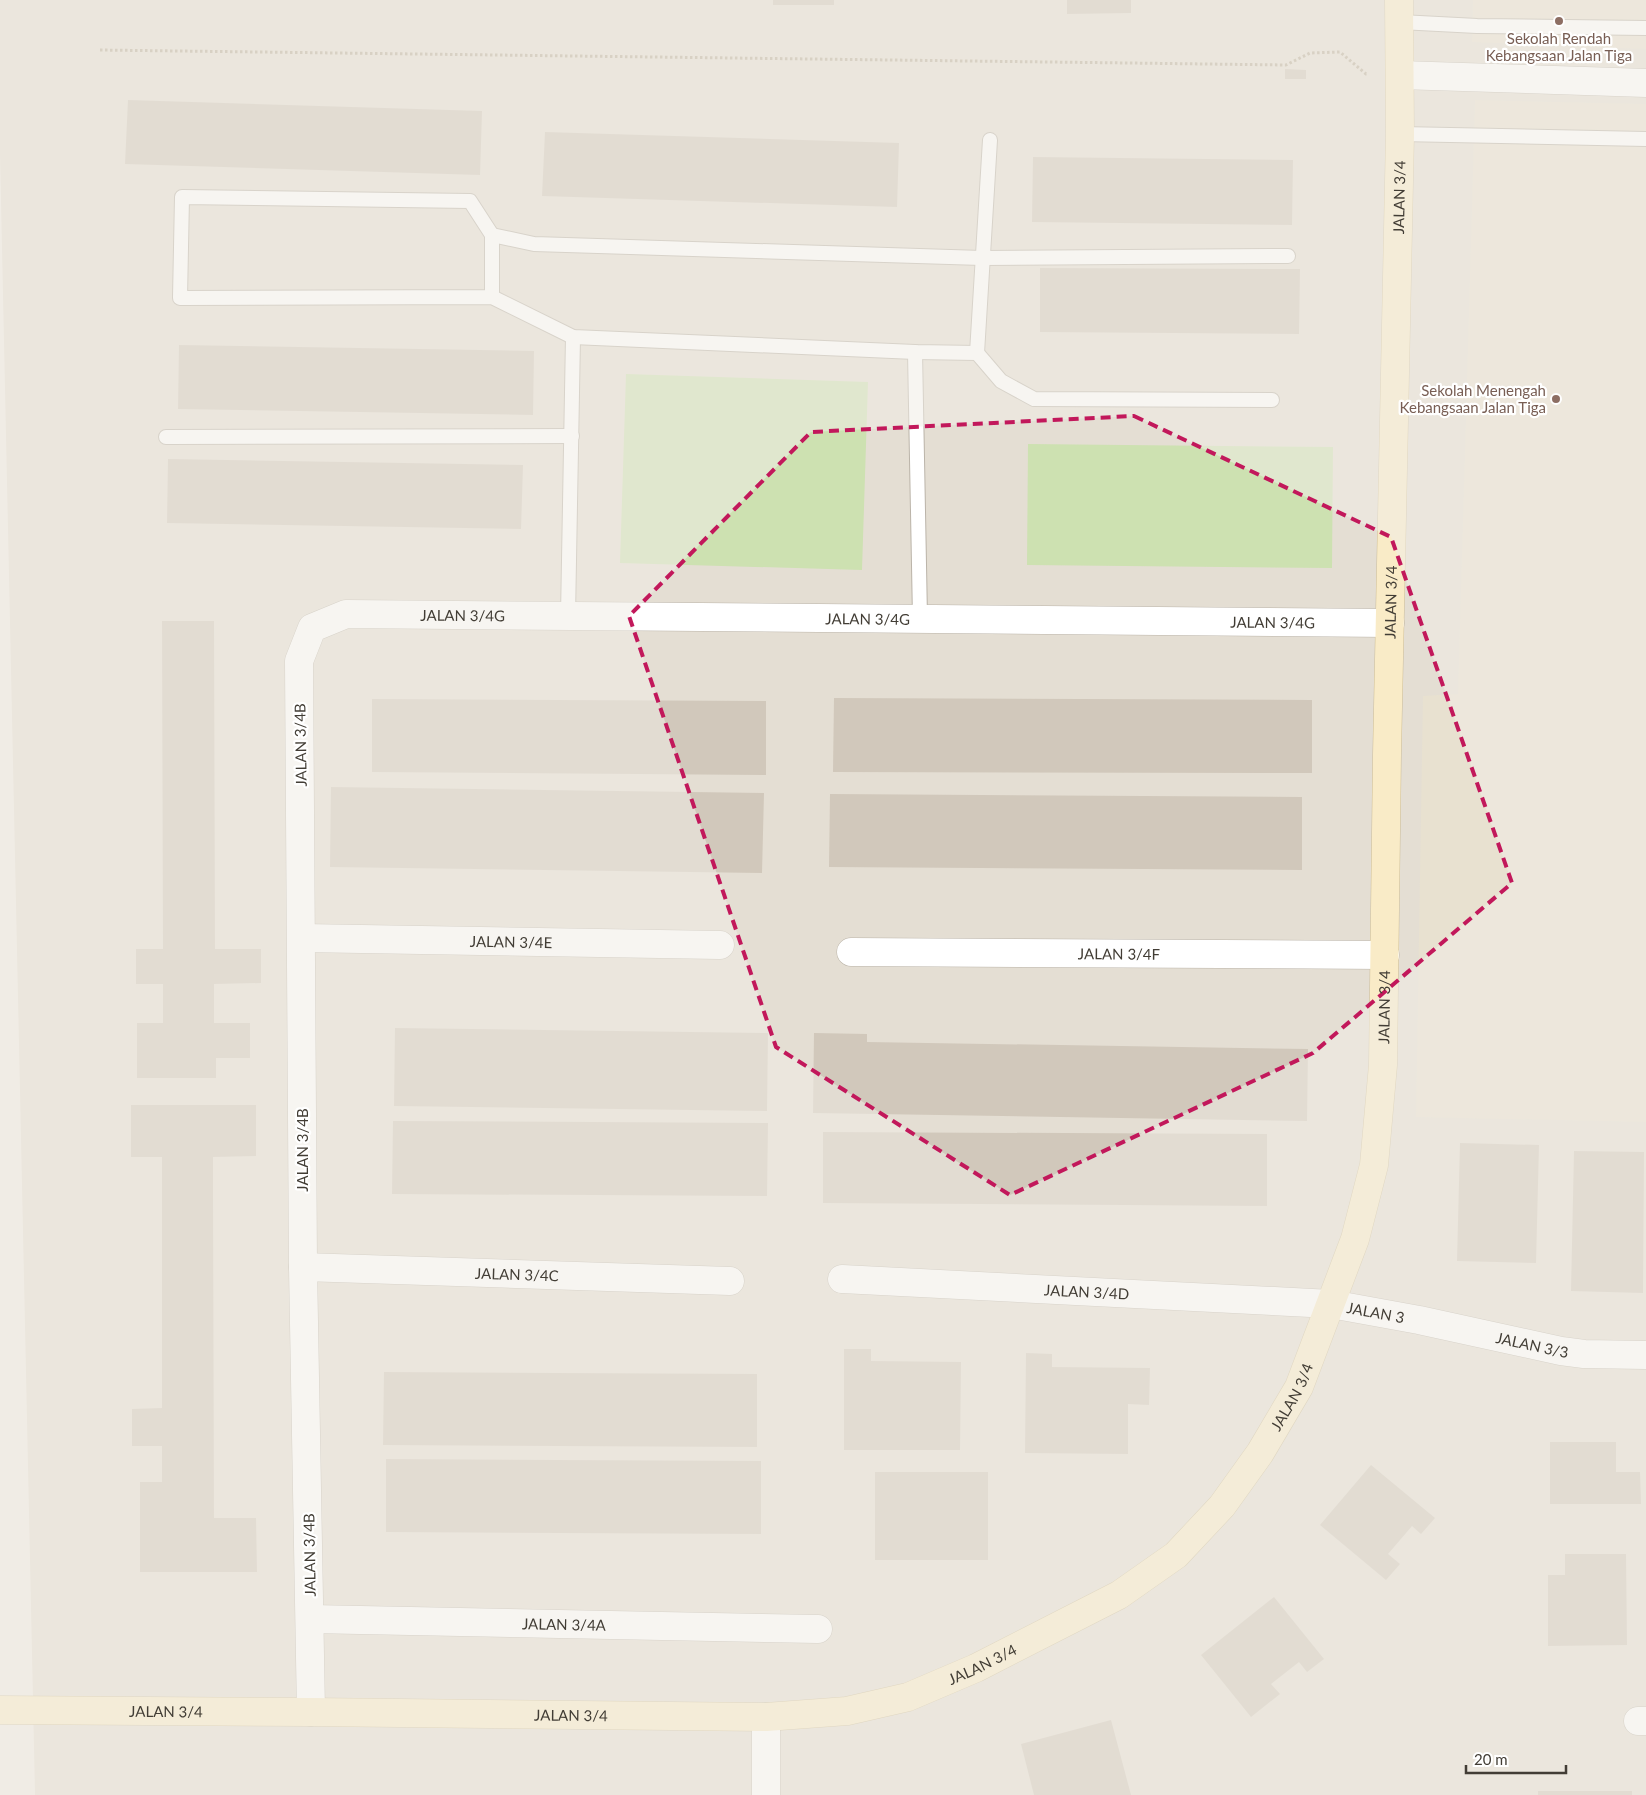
<svg xmlns="http://www.w3.org/2000/svg" width="1646" height="1795" viewBox="0 0 1646 1795" font-family="Lato,sans-serif">
<style>
.residential{fill:#e4ded3}
.education{fill:#e8e1d0}
.green{fill:#cde1b1}
.building{fill:#d1c8bb}
.lines{fill:none;stroke-linecap:round;stroke-linejoin:round}
.lane-casing{stroke:#bbb4a9;stroke-width:16}
.street-casing{stroke:#bbb4a9;stroke-width:29}
.secondary-casing{stroke:#ccbd98;stroke-width:29}
.path{stroke:#bbaf9b;stroke-width:3;stroke-dasharray:2.5 2.5;stroke-linecap:butt}
.lane{stroke:#fff;stroke-width:14}
.street{stroke:#fff;stroke-width:28}
.secondary{stroke:#f9ebc7;stroke-width:28}
.marked{fill:none;stroke:#c2185b;stroke-width:4;stroke-dasharray:10 6;stroke-linejoin:round}
.education-dot{fill:#8d6e63;stroke:#fff;stroke-width:2}
.labels{text-anchor:middle;dominant-baseline:central;stroke-width:4.5;stroke-linejoin:round;paint-order:stroke}
.education-label{font-size:15px;fill:#785e54;stroke:#fff}
.street-label{font-size:15px;fill:#423d35;stroke:#fff}
</style>
<rect width="100%" height="100%" fill="#f0ece5"/>
<polygon class="residential" points="0,0 1646,0 1646,1795 35,1795 0,155"/>
<g class="education">
<polygon points="1473,0 1646,0 1646,49 1472,42"/>
<polygon points="1475,100 1646,104 1646,1122 1416,1117 1423,696 1458,694"/>
</g>
<g class="green">
<polygon points="626,374 868,382 862,570 620,563"/>
<polygon points="1028,444 1333,447 1332,568 1027,565"/>
</g>
<g class="building">
<rect x="773" y="0" width="61" height="5"/>
<polygon points="1067,0 1131,0 1131,13 1067,14"/>
<polygon points="1285,69 1306,70 1306,79 1285,79"/>
<polygon points="128,100 482,111 480,175 125,164"/>
<polygon points="545,132 899,143 897,207 542,196"/>
<polygon points="1033,157 1293,160 1292,225 1032,222"/>
<polygon points="1040,268 1300,269 1299,334 1040,332"/>
<polygon points="179,345 534,351 533,415 178,409"/>
<polygon points="168,459 523,465 521,529 167,523"/>
<polygon points="162,621 214,621 215,949 261,949 261,983 214,984 214,1023 250,1023 250,1058 216,1058 216,1078 137,1078 137,1023 163,1023 163,984 136,984 136,949 163,949"/>
<polygon points="834,698 1312,700 1312,773 833,772"/>
<polygon points="372,699 766,701 766,775 372,772"/>
<polygon points="331,787 764,793 762,873 330,867"/>
<polygon points="830,794 1302,797 1302,870 829,867"/>
<polygon points="395,1028 768,1033 767,1111 394,1106"/>
<polygon points="814,1033 867,1034 867,1042 1308,1049 1307,1121 813,1113"/>
<polygon points="131,1105 256,1105 256,1156 213,1157 213,1192 214,1518 256,1518 257,1572 140,1572 140,1482 162,1482 162,1446 132,1446 132,1409 162,1408 162,1157 131,1157"/>
<polygon points="393,1121 768,1123 767,1196 392,1194"/>
<polygon points="823,1132 1267,1134 1267,1206 823,1203"/>
<polygon points="1460,1143 1539,1145 1536,1263 1457,1261"/>
<polygon points="1574,1151 1644,1152 1643,1293 1571,1291"/>
<polygon points="844,1349 871,1349 871,1361 961,1362 960,1450 844,1450"/>
<polygon points="1026,1353 1052,1354 1052,1367 1150,1368 1149,1405 1128,1404 1128,1454 1025,1453"/>
<polygon points="384,1372 757,1374 757,1447 383,1445"/>
<polygon points="1550,1442 1616,1442 1616,1472 1640,1472 1641,1504 1550,1504"/>
<polygon points="386,1459 761,1461 761,1534 386,1532"/>
<polygon points="1371,1465 1435,1518 1421,1534 1412,1526 1388,1554 1400,1564 1386,1580 1320,1525"/>
<rect x="875" y="1472" width="113" height="88"/>
<polygon points="1565,1554 1626,1554 1627,1645 1548,1646 1548,1575 1565,1575"/>
<polygon points="1274,1597 1324,1659 1307,1672 1299,1662 1271,1684 1280,1694 1251,1717 1201,1655"/>
<polygon points="1111,1720 1131,1795 1034,1795 1021,1744"/>
<rect x="1538" y="1791" width="94" height="4"/>
</g>
<g class="lines">
<defs>
<g id="lane">
<polyline points="1400,22 1477,26 1646,28"/>
<polyline points="1400,134 1646,139"/>
<polyline points="492,235 534,244 982,258 1288,256"/>
<polyline points="492,297 492,235 470,201 182,197 180,298 492,297 573,337 915,352 977,353 1001,381 1034,399 1272,400"/>
<polyline points="915,352 920,618"/>
<polyline points="977,353 990,140"/>
<polyline points="166,437 572,436"/>
<polyline points="568,616 573,337"/>
</g>
<g id="street">
<polyline points="1400,75 1646,83"/>
<path id="s1" d="M302,938L720,945"/>
<path id="s2" d="M851,952L1385,955"/>
<path id="s3" d="M303,1267L730,1281"/>
<path id="s4" d="M842,1279L1331,1304L1419,1320L1561,1351L1584,1354L1646,1355"/>
<path id="s5" d="M310,1619L818,1629"/>
<path id="s6" d="M311,1712L303,1267L299,661L312,628L346,614L1390,623"/>
<polyline points="766,1717 766,1795"/>
<polyline points="1638,1721 1646,1721"/>
</g>
<g id="secondary">
<path id="s7" d="M0,1710L311,1712L766,1717L847,1711L908,1697L976,1668L1119,1595L1176,1555L1222,1506L1260,1453L1299,1387L1355,1239L1374,1165L1383,1065L1387,755L1400,134L1399,0"/>
</g>
</defs>
<use href="#lane" class="lane-casing"/>
<use href="#street" class="street-casing"/>
<use href="#secondary" class="secondary-casing"/>
<polyline class="path" points="100,50 1286,65 1310,53 1340,52 1366,74 1368,74"/>
<use href="#lane" class="lane"/>
<use href="#street" class="street"/>
<use href="#secondary" class="secondary"/>
</g>
<path d="M0 0H1646V1795H0ZM1134,416L1391,537L1512,883L1313,1053L1010,1195L776,1047L629,616L811,432Z" fill="#f0ece5" fill-opacity=".55" fill-rule="evenodd"/>
<path class="marked" d="M1134,416L1391,537L1512,883L1313,1053L1010,1195L776,1047L629,616L811,432Z"/>
<g class="education-dot">
<circle cx="1559" cy="21" r="5"/>
<circle cx="1556" cy="399" r="5"/>
</g>
<g class="labels">
<g class="education-label">
<text x="1559" y="38">Sekolah Rendah<tspan x="1559" dy="17">Kebangsaan Jalan Tiga</tspan></text>
<text x="1546" y="390" text-anchor="end">Sekolah Menengah<tspan x="1546" dy="17">Kebangsaan Jalan Tiga</tspan></text>
</g>
<g class="street-label">
<text stroke="none"><textPath href="#s7" startOffset="2626">JALAN 3/4</textPath></text>
<text stroke="none"><textPath href="#s7" startOffset="2221">JALAN 3/4</textPath></text>
<text stroke="none"><textPath href="#s6" startOffset="1240">JALAN 3/4G</textPath></text>
<text stroke="none"><textPath href="#s6" startOffset="1645">JALAN 3/4G</textPath></text>
<text stroke="none"><textPath href="#s6" startOffset="2050">JALAN 3/4G</textPath></text>
<text transform="translate(300 745) rotate(-91)">JALAN 3/4B</text>
<text stroke="none"><textPath href="#s1" startOffset="209">JALAN 3/4E</textPath></text>
<text stroke="none"><textPath href="#s2" startOffset="268">JALAN 3/4F</textPath></text>
<text stroke="none"><textPath href="#s7" startOffset="1816">JALAN 3/4</textPath></text>
<text transform="translate(302 1150) rotate(-90)">JALAN 3/4B</text>
<text stroke="none"><textPath href="#s3" startOffset="214">JALAN 3/4C</textPath></text>
<text stroke="none"><textPath href="#s4" startOffset="245">JALAN 3/4D</textPath></text>
<text stroke="none"><textPath href="#s4" startOffset="535">JALAN 3</textPath></text>
<text stroke="none"><textPath href="#s4" startOffset="695">JALAN 3/3</textPath></text>
<text stroke="none"><textPath href="#s7" startOffset="1411">JALAN 3/4</textPath></text>
<text transform="translate(309 1555) rotate(-91)">JALAN 3/4B</text>
<text stroke="none"><textPath href="#s5" startOffset="254">JALAN 3/4A</textPath></text>
<text stroke="none"><textPath href="#s7" startOffset="991">JALAN 3/4</textPath></text>
<text stroke="none"><textPath href="#s7" startOffset="166">JALAN 3/4</textPath></text>
<text stroke="none"><textPath href="#s7" startOffset="571">JALAN 3/4</textPath></text>
</g>
</g>
<path d="M1466 1765v8h100v-8" fill="none" stroke="#423d35" stroke-width="2.5"/>
<text x="1474" y="1765" font-size="15" fill="#423d35" stroke="#ffffff" stroke-width="4" paint-order="stroke">20 m</text>
</svg>
